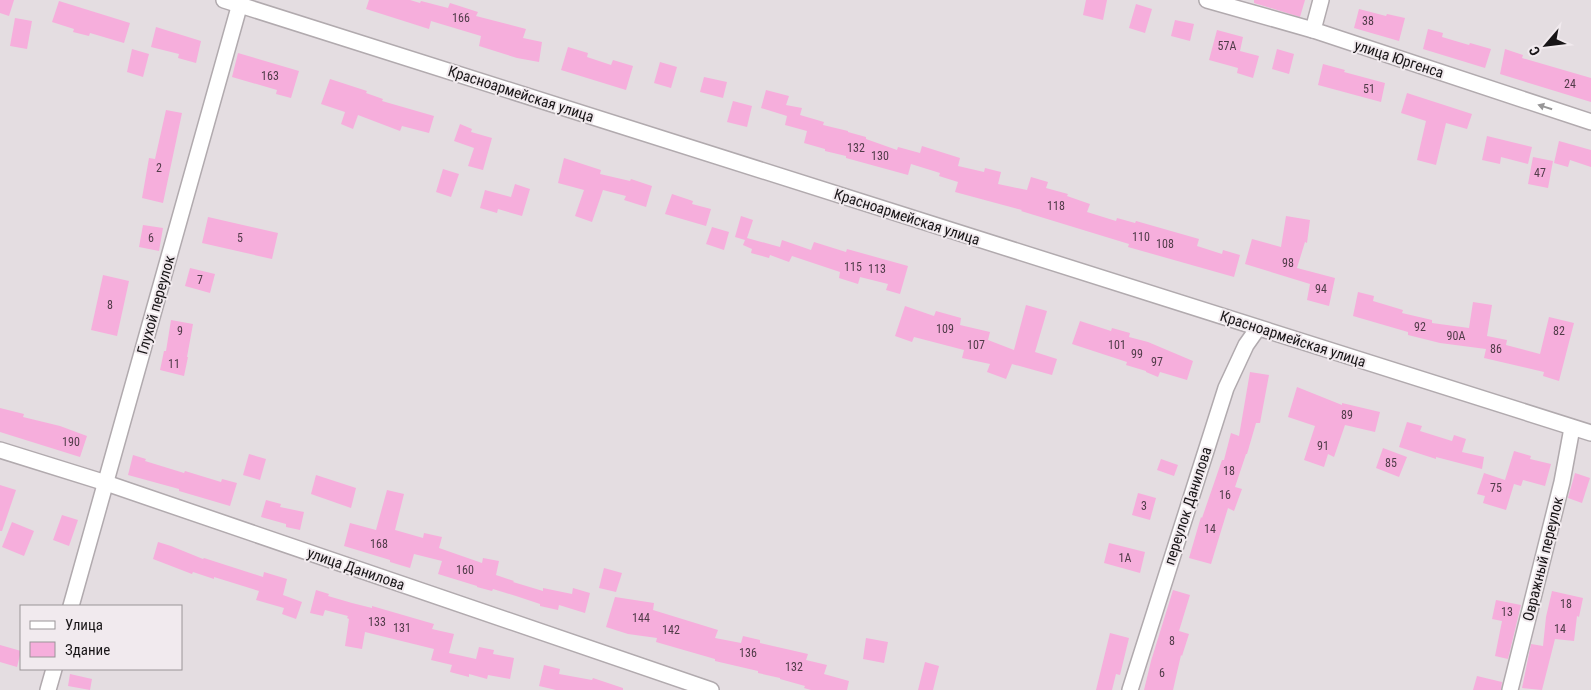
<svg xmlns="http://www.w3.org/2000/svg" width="1591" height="690" viewBox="0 0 1591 690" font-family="'Roboto Condensed',sans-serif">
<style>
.building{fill:#f6aedc}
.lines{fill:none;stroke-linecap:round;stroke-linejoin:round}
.street-casing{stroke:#b1aaae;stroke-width:18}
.street{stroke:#fff;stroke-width:15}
.oneway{fill:#979697}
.labels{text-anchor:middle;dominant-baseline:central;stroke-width:4;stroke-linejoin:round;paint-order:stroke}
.number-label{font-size:12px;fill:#503b48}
.street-label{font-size:15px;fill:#181517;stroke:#f1eaee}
</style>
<rect width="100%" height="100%" fill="#e4dde1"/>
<g class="building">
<polygon points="0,0 14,0 9,16 0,13"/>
<polygon points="369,0 410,0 420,3 421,1 448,8 450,3 478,12 476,16 526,29 523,38 542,42 539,62 517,58 479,46 481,36 431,21 429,29 366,9"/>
<polygon points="1086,0 1107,0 1103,20 1083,15"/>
<polygon points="1254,0 1305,0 1300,17 1254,3"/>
<polygon points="59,1 130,23 124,43 90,33 89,36 73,32 74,29 52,22"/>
<polygon points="1136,4 1152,9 1145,33 1129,28"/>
<polygon points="1359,9 1386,16 1387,14 1405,18 1399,41 1354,28"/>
<polygon points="15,18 32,21 27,49 10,46"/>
<polygon points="1175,20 1194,24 1190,41 1171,36"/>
<polygon points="156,27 201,41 196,63 178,58 179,54 151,47"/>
<polygon points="1428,29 1443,33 1442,37 1469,45 1470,43 1491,49 1485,68 1423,49"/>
<polygon points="1217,30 1243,37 1240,51 1259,56 1253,78 1237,73 1238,68 1209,60"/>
<polygon points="568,47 588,53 587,57 611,65 613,60 633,66 626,90 561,70"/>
<polygon points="132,49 149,54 143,77 127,72"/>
<polygon points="1277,49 1294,54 1289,74 1272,69"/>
<polygon points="1505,49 1523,55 1522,58 1591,78 1591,102 1500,74"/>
<polygon points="238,53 299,71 291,98 276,94 277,90 232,77"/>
<polygon points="660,62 677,67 671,88 654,83"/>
<polygon points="1323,64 1345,70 1344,72 1385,83 1381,102 1318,85"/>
<polygon points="704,77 727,82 723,98 700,92"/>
<polygon points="330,79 367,91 366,93 383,99 382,101 434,116 429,133 402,126 400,131 358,115 353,129 341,124 345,112 321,104"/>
<polygon points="766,90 789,96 786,105 802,108 800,115 824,122 823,125 848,131 848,132 866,137 866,139 897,150 898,147 920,153 922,146 960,158 958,166 984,172 985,168 1001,172 998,184 1027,190 1031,177 1048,182 1046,188 1068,194 1067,196 1090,204 1087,212 1116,221 1117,218 1135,223 1136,221 1199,239 1197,246 1222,254 1223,250 1240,255 1234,277 1128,247 1129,244 1021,211 1022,210 955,192 958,182 939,176 940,173 911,164 908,175 846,158 846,156 825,151 825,149 804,143 807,131 785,125 787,116 761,108"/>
<polygon points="1407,93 1472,114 1467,129 1446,123 1436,165 1417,160 1426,121 1401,113"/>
<polygon points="733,101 752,106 747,127 727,122"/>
<polygon points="166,110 182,113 163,203 142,198 149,158 155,159"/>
<polygon points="460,124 472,129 471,132 492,138 483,170 468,166 474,148 454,141"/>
<polygon points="1487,136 1532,147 1528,164 1501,157 1500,164 1482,160"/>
<polygon points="1559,141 1591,150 1591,167 1570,160 1568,167 1554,163"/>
<polygon points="1533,157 1553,161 1548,188 1528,184"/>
<polygon points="564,158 601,170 600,174 630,181 631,179 652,186 646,207 624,200 626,196 603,190 592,222 575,216 584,190 558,183"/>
<polygon points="443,169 459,174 451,197 436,192"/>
<polygon points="515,184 530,189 522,216 498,209 497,213 480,208 485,190 511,197"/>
<polygon points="672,194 693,201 692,204 711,209 706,226 665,214"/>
<polygon points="741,216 753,220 747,238 780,247 782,240 811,250 814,242 846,252 847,249 908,266 900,294 886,290 888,284 860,277 858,284 839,278 840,272 792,256 789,262 770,255 769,258 751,253 752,249 743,245 745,240 735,237"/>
<polygon points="1286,216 1310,220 1307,243 1305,242 1297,268 1335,278 1329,306 1307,300 1310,284 1245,264 1252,239 1281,247"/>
<polygon points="208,217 278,233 272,259 202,243"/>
<polygon points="143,225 163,228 159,251 139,247"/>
<polygon points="712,227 729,232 724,250 706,244"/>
<polygon points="190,268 215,274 210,293 185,286"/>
<polygon points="103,275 129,281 117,336 91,330"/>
<polygon points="1358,292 1374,296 1373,301 1403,310 1402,313 1432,320 1432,323 1469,328 1473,302 1492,305 1487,336 1507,340 1506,345 1540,354 1549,317 1574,323 1559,381 1543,376 1544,372 1484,358 1486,349 1440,343 1408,335 1408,332 1353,316"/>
<polygon points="1026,305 1047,311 1035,352 1057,359 1052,375 1012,364 1006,379 987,372 990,364 962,358 964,350 914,337 912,342 895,336 905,306 934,316 936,311 961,318 960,325 990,332 988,340 1014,350"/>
<polygon points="171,320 193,324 187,357 188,357 184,376 160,370 164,351 166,351"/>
<polygon points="1080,321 1111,331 1112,328 1130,333 1129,337 1148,342 1193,361 1187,380 1160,372 1158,377 1146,372 1146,371 1126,365 1127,362 1072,344"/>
<polygon points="1250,372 1269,375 1260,423 1256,423 1247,454 1246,454 1235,487 1242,489 1234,511 1228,508 1211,564 1189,558 1201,517 1202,518 1222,460 1224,460 1231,433 1239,436"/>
<polygon points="1297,387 1342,405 1342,403 1380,412 1375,432 1345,425 1334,457 1328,454 1324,467 1304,460 1315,426 1288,417"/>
<polygon points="0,408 24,414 23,417 60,426 87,436 80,457 0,432"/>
<polygon points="1407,422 1422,426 1420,431 1452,441 1454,435 1466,439 1462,452 1484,457 1482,469 1436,457 1436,459 1399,447"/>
<polygon points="1383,448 1407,457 1399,477 1376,468"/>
<polygon points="1514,451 1531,456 1530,459 1551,464 1545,486 1523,480 1521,486 1514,484 1506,510 1483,503 1485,496 1477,494 1484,473 1505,480"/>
<polygon points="249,454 266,459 260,480 243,475"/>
<polygon points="133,455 146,459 145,461 184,473 185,471 221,482 222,479 237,483 230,506 179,491 179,489 128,475"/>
<polygon points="1161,459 1178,465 1174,476 1157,470"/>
<polygon points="1575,473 1590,478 1582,503 1568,498"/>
<polygon points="316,475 356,488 351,508 311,494"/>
<polygon points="0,485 16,490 2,531 0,531"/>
<polygon points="387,490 404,494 395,530 423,538 424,533 442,537 439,548 482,563 483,558 499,561 496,575 514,581 513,582 543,591 543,588 572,594 573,588 590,593 585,613 559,605 558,610 540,606 540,604 516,596 493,589 492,591 477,587 477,586 438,574 442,561 414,554 410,568 390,562 390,560 344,546 350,523 376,530"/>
<polygon points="1138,493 1156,498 1150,520 1132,515"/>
<polygon points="266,500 281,504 280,507 304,512 300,530 286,527 286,524 261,517"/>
<polygon points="62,515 78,520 69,546 53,540"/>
<polygon points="12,522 34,531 24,556 2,547"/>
<polygon points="158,542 171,546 203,559 204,558 263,577 264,572 287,579 283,595 302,602 296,619 282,614 284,608 256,600 259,591 214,577 214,579 193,572 192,574 153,559"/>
<polygon points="1109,543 1145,552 1140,573 1104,563"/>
<polygon points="604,568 622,573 616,592 599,588"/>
<polygon points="316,590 329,594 328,596 352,603 372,608 372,606 434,624 432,629 454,634 449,653 476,659 479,647 494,650 493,654 514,658 510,679 488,675 487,679 469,674 469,677 450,672 452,665 431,660 434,649 365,632 362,649 345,646 349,619 347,618 348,616 325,610 323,616 310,613"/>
<polygon points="1173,590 1190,595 1179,631 1189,634 1182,656 1181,655 1173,690 1144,690 1151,661"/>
<polygon points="1552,591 1583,598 1579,617 1577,616 1574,641 1555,639 1542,690 1522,688 1531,644 1543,646 1546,617"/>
<polygon points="615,597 654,603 653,610 718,630 715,638 741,643 743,636 760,640 760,643 808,654 806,660 827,665 824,674 849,681 847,690 811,690 804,688 805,686 780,679 780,678 758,673 758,671 715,661 715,659 656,642 657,638 628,634 606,627"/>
<polygon points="1496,600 1521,605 1508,659 1495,656 1502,621 1492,619"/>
<polygon points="1110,633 1129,638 1120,675 1116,674 1112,690 1096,690"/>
<polygon points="866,638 888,642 884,663 863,659"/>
<polygon points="0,645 21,651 17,667 0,662"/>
<polygon points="925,662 939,666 933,690 918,690"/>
<polygon points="544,665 560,669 559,674 592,680 593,678 623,688 623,690 556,690 539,686"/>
<polygon points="70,674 92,679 90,690 68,686"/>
<polygon points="1477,676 1502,682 1501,690 1473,690"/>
</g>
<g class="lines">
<defs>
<g id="street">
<polyline points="224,0 1591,433"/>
<polyline points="1207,0 1313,30 1591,122"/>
<polyline points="1313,30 1321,0"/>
<polyline points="0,450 106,483 711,690"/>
<polyline points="71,606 241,0"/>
<polyline points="48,690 54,669"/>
<polyline points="1130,690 1226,388 1246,345 1258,328"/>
<polyline points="1510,690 1562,482 1572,428"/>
</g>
</defs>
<use href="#street" class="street-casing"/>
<use href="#street" class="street"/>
</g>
<defs><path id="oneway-solid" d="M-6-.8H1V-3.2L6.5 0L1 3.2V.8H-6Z" transform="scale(1.25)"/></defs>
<use class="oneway" href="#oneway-solid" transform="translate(1545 107) rotate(-162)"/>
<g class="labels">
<g class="number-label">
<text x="461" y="18">166</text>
<text x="1368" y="21">38</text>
<text x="1227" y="46">57А</text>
<text x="270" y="76">163</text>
<text x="1570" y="84">24</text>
<text x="1369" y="89">51</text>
<text x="856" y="148">132</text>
<text x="880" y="156">130</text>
<text x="159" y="168">2</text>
<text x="1540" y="173">47</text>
<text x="1056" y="206">118</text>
<text x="1141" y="237">110</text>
<text x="151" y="238">6</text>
<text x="240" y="238">5</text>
<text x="1165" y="244">108</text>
<text x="1288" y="263">98</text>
<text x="853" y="267">115</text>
<text x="877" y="269">113</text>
<text x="200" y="280">7</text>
<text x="1321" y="289">94</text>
<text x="110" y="305">8</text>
<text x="1420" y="327">92</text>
<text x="945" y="329">109</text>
<text x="180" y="331">9</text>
<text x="1559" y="331">82</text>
<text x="1456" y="336">90А</text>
<text x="976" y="345">107</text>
<text x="1117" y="345">101</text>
<text x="1496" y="349">86</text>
<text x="1137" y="354">99</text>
<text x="1157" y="362">97</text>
<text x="174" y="364">11</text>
<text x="1347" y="415">89</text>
<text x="71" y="442">190</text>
<text x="1323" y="446">91</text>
<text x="1391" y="463">85</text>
<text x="1229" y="471">18</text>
<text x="1496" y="488">75</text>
<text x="1225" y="495">16</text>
<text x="1144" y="506">3</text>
<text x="1210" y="529">14</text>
<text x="379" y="544">168</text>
<text x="1125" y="558">1А</text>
<text x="465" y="570">160</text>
<text x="1566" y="604">18</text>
<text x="1507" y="612">13</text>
<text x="641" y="618">144</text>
<text x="377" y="622">133</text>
<text x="402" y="628">131</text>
<text x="1560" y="629">14</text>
<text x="671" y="630">142</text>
<text x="1172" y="641">8</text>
<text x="748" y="653">136</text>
<text x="794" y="667">132</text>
<text x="1162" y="673">6</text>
</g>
<g class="street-label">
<text transform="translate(1399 59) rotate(18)">улица Юргенса</text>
<text transform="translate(521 94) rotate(18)">Красноармейская улица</text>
<text transform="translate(907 217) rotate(18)">Красноармейская улица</text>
<text transform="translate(156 305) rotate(-74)">Глухой переулок</text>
<text transform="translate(1293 339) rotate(18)">Красноармейская улица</text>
<text transform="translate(1188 506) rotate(-72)">переулок Данилова</text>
<text transform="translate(1543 559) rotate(-76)">Овражный переулок</text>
<text transform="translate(356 569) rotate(19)">улица Данилова</text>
</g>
</g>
<rect x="20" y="605" width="162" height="65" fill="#f1eaee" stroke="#9a9598"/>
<rect x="30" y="621" width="25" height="8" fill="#ffffff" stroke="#9a9598"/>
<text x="65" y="630" font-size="15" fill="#181517">Улица</text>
<rect x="30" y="642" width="25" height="15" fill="#f6aedc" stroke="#9a9598"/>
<text x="65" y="655" font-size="15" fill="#181517">Здание</text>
<g transform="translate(1546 45) rotate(242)" stroke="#f1eaee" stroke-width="4" paint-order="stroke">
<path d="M0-4L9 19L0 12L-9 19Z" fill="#181517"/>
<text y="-8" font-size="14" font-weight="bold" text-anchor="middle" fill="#181517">С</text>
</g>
</svg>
